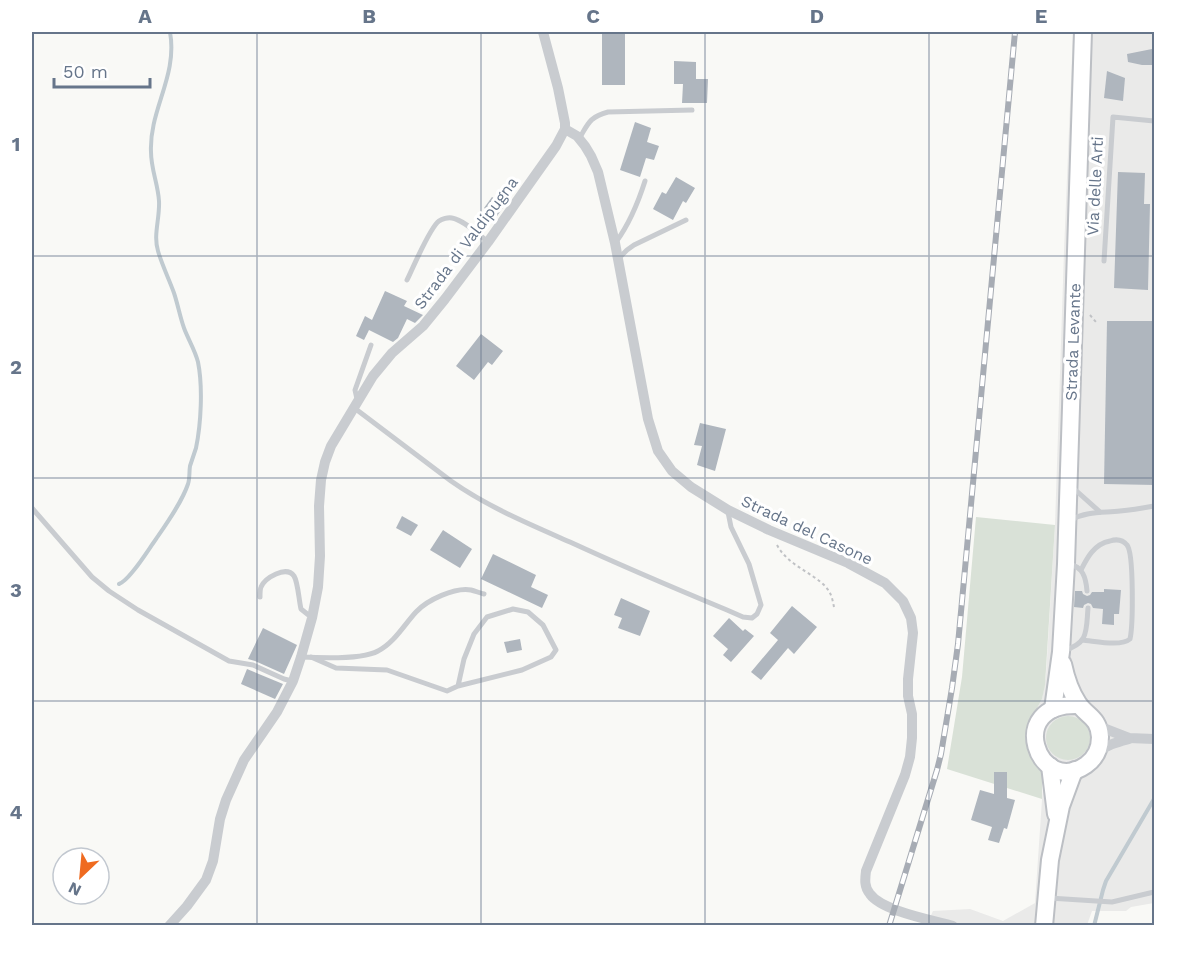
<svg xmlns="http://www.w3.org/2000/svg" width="1186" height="957" viewBox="0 0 1186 957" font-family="'Work Sans',sans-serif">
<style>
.built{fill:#eaeae9}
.green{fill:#d9e1d7}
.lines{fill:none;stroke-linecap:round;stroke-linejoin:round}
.stream{stroke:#c0cad0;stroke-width:4}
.building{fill:#afb6be}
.primary-casing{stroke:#bcbfc4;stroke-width:20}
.path{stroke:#c0c2c5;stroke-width:2;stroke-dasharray:3 3;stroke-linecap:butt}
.service{stroke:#c9ccd0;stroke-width:5}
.minor{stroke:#c9ccd0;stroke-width:10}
.primary{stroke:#fff;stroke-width:16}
.rail-casing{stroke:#a7acb4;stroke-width:6}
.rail{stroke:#fff;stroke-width:4;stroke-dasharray:11;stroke-linecap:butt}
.grid{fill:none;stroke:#66758a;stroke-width:1.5;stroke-opacity:0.55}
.labels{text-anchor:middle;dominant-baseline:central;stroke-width:6;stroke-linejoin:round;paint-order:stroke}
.street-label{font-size:16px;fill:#66758a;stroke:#fff}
.neatline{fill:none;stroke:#66758a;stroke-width:2}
.grid-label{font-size:20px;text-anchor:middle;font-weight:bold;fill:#66758a}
</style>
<rect width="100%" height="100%" fill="#f9f9f6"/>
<polygon class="built" points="1073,32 1154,32 1154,903 1131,907 1126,911 1092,911 1087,925 926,926 933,911 970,909 1003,921 1035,903 1043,785 1030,749 1027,735 1029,723 1042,699 1046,675 1055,525 1064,251"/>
<g class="green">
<polygon points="976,517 1055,525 1045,685 1042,699 1029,723 1027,735 1030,749 1042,771 1042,799 947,769 962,677"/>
<circle cx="1068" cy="738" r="22"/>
</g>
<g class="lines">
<g class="stream">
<path d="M119,584C130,580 148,550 156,539C167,523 182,502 188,484C190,478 189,472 190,466C192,460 194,454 196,448C201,424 203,387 198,362C195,350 188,339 184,328C180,317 178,305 174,293C169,279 162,265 158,251C153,235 160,218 159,201C158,184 151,169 151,152C149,110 178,76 170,32"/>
<polyline points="1094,926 1103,890 1106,881 1154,799"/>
</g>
</g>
<g class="building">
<rect x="602" y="32" width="23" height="53"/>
<polygon points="1152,49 1155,65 1142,65 1128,62 1127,54"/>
<polygon points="674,61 696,62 696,79 708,79 707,103 682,103 683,84 674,84"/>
<polygon points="1107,71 1125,78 1123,101 1104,98"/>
<polygon points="635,122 651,128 647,142 659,146 654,160 646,158 640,177 620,170"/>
<polygon points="1118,172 1145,173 1144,204 1150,204 1148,290 1114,288"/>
<polygon points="676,177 695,188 686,203 683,201 673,220 653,209 662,192 666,194"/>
<polygon points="492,197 505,205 497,216 484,208"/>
<polygon points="385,291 407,301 404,306 423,315 415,323 407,319 398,338 393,342 369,330 364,340 356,336 365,316 372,320"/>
<polygon points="1107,321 1155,321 1155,485 1104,484"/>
<polygon points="481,334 503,351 492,365 488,362 474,380 456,366"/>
<polygon points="700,423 726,429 715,471 697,465 702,446 694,445"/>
<polygon points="402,516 418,525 411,536 396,528"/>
<polygon points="443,530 472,549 460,568 430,550"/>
<polygon points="493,554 536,575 531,587 548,595 542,608 481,579"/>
<polygon points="1104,589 1121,590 1119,614 1114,614 1114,625 1102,624 1103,609 1093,608 1091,604 1088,603 1084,605 1083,608 1074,607 1075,591 1082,591 1083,594 1087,596 1090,595 1092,592 1104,592"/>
<polygon points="621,598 650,611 640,636 618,628 622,618 614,615"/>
<polygon points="792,606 817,627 794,654 788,648 761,680 751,672 778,640 770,633"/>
<polygon points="729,618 743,631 745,629 754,636 731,662 723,655 728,649 713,636"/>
<polygon points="263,628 297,645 284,674 255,661 248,659"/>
<polygon points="520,639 522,650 507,653 504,642"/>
<polygon points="247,669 283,684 275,699 241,684"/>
<polygon points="994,772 1007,772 1007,798 1015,800 1007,829 1004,828 999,843 988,840 992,827 971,820 980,790 994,794"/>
</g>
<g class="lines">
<defs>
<g id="primary">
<path d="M1063,664C1066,678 1070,691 1078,703C1086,716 1099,717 1100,737C1100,748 1096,758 1086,765C1039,798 1003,702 1079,705"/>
<polyline points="1053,709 1061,652 1066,564 1083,32"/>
<polyline points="1050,766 1056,814"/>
<polyline points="1044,926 1050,860 1061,806 1072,776 1075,770"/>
</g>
</defs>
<use href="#primary" class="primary-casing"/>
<g class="path">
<polyline points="1090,315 1096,322"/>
<path d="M777,545C789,568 821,575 830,593C832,597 833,602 834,607"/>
</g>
<g class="service">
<path d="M579,139C588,124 589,117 608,112L692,110"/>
<path d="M616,242C630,223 638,203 645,181"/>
<polyline points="619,258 627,250 634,245 686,220"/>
<polyline points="1104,261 1113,117 1154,121"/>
<path d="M407,280C413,268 430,227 439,221C442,219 448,217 452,218C464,220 479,235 488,242"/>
<polyline points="357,399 355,390 371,345"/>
<path d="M353,407L451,481C488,507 529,524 570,542C622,566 674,588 727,610L743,617L752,618L757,614L761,605L749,564L731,527L728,512"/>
<polyline points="1072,487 1100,512"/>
<polyline points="32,508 92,577 109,591 138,610 229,661 253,665 284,679 292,681"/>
<path d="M1071,520C1087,511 1103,513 1120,511C1131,510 1143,508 1154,506"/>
<path d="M1068,564C1083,566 1086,578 1087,591"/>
<path d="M1081,570C1087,558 1094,544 1110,541C1116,539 1122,539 1127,545C1134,553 1133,626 1130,639C1121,647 1095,641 1082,640"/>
<path d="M260,597C260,595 260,589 261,587C265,578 286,565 294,576C298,582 299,601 301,609L311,617"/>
<path d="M1063,651C1089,643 1086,632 1088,608"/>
<path d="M301,657C320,658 362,660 378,651C394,643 404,625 416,612C427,600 455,587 471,590C475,591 480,593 484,594"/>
<polyline points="311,657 336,668 387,670 447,691 458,686 464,659 474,634 487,617 513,609 528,612 543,625 556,650 551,657 522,670 458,686"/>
<polyline points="1049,898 1112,902 1154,892"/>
</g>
<g class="minor">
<path d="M565,129L577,136L585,146L591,156L598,172L615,243L648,419L658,451L672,471L691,487L728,510L769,530L848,563L885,583L903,601L911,618L913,633L908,679V696L912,714V738L910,757L905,775L866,871C865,879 864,887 870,894C882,911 932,920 953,926"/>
<polyline points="1098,726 1129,738 1154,739"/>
<path d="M1097,753C1106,745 1118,742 1129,739"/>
<polyline points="169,926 187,906 206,880 213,861 220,819 226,800 244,760 277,712 293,681 301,657 312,618 318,587 320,556 319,506 321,480 325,462 331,446 373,376 392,353 423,326 445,299 488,242 556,146 565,129 565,123 558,88 543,32"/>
</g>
<use href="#primary" class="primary"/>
<defs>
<polyline id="rail" points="889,926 937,770 941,754 952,688 958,644 1015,32"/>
</defs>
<use href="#rail" class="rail-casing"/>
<use href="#rail" class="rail"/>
</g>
<path class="grid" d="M257,32V926M481,32V926M705,32V926M929,32V926M32,256H1154M32,478H1154M32,701H1154"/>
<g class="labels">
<g class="street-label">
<text transform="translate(1095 186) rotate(-87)">Via delle Arti</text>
<text transform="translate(466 243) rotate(-53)">Strada di Valdipugna</text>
<text transform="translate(1073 342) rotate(-88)">Strada Levante</text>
<text transform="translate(807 530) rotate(25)">Strada del Casone</text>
</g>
</g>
<rect width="1186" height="957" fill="none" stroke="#ffffff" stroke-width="66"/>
<g transform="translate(81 876) rotate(206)"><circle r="28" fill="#ffffff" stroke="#c2c8d0" stroke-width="1.5"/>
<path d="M0-4.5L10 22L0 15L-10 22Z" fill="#ef6b20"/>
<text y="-9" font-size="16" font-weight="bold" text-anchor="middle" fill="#66758a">N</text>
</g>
<path d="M54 78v9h96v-9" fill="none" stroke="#66758a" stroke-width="3"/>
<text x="63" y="78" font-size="18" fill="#66758a" stroke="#ffffff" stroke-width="4.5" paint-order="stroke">50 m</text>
<rect x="33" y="33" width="1120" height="891" class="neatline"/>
<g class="grid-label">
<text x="145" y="23">A</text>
<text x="369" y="23">B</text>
<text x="593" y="23">C</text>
<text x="817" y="23">D</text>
<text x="1041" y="23">E</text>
<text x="16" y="151">1</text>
<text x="16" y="374">2</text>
<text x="16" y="597">3</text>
<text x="16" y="819">4</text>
</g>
</svg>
